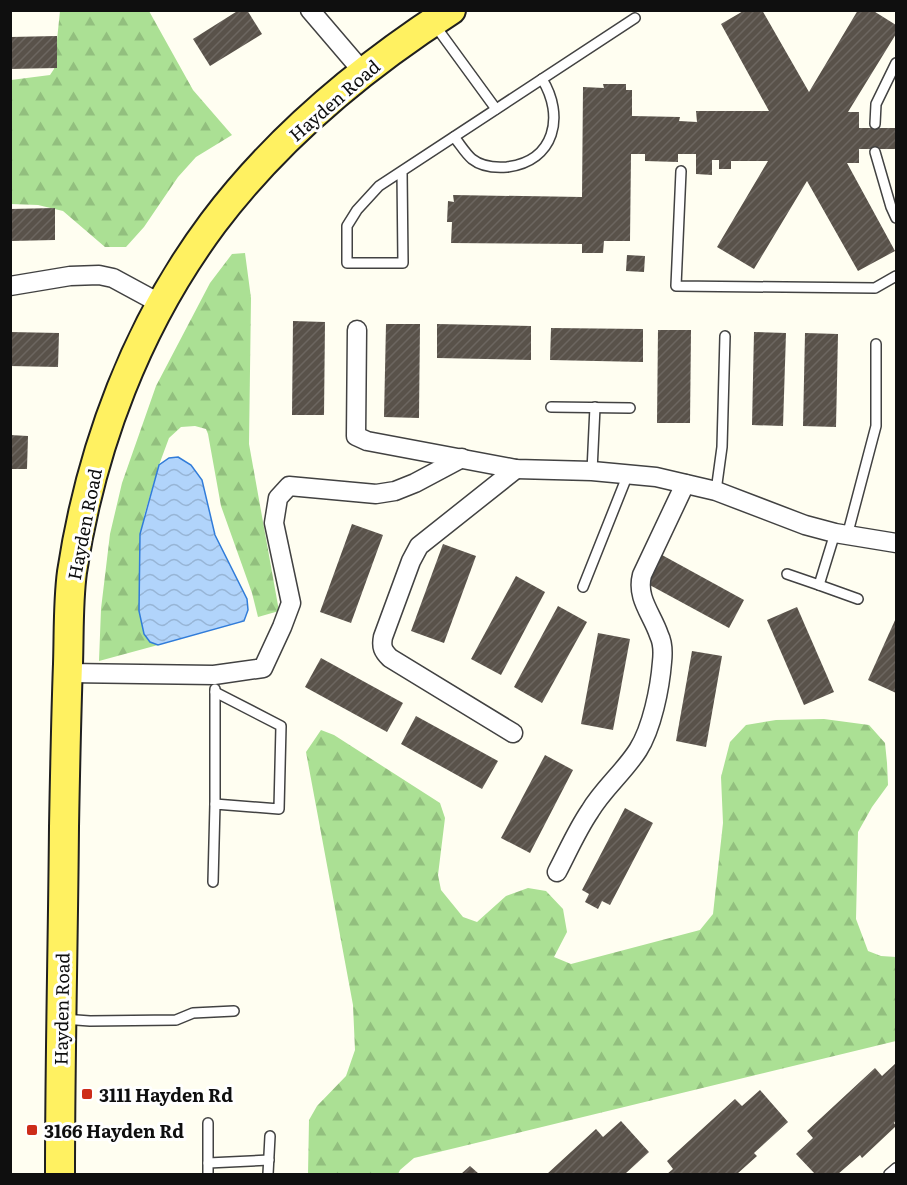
<svg xmlns="http://www.w3.org/2000/svg" width="907" height="1185" viewBox="0 0 907 1185" font-family="Literata,serif">
<style>
.forest{fill:url(#forest-firs)}
.water{fill:url(#water-waves);stroke:#317cd9;stroke-width:1.5}
.building{fill:url(#building-hatch)}
.lines{fill:none;stroke-linecap:round;stroke-linejoin:round}
.service-casing{stroke:#424242;stroke-width:12}
.minor-casing{stroke:#424242;stroke-width:21}
.primary-casing{stroke:#202020;stroke-width:32}
.service{stroke:#fff;stroke-width:9}
.minor{stroke:#fff;stroke-width:18}
.primary{stroke:#fff161;stroke-width:28}
.poi-dot{fill:#cd2d1a;stroke:#fff;stroke-width:2}
.labels{text-anchor:middle;dominant-baseline:central;stroke-width:6;stroke-linejoin:round;paint-order:stroke}
.street-label{font-size:18px;fill:#0f0f0f;stroke:#fff}
.poi-label{font-size:18px;font-weight:bold;fill:#0f0f0f;stroke:#fff;text-anchor:start}
</style>
<defs>
<pattern id="forest-firs" width="22" height="20" patternUnits="userSpaceOnUse" patternTransform="scale(1.5)"><rect width="22" height="20" fill="#abe094"/><path d="M5 1l3.5 6h-7zM16 11l3.5 6h-7z" fill="#92bf7e"/></pattern>
<pattern id="water-waves" width="16" height="10" patternUnits="userSpaceOnUse" patternTransform="scale(1.5)"><rect width="16" height="10" fill="#b1d4fb"/><path d="M0 5q4-4 8 0t8 0" fill="none" stroke="#97b5d6"/></pattern>
<pattern id="building-hatch" width="6" height="6" patternUnits="userSpaceOnUse" patternTransform="scale(1.5)"><rect width="6" height="6" fill="#59524a"/><path d="M-1 1l2-2M0 6l6-6M5 7l2-2" fill="none" stroke="#6c6660"/></pattern>
</defs>
<rect width="100%" height="100%" fill="#fffef1"/>
<g class="forest">
<polygon points="60,11 149,11 193,90 232,135 196,157 178,177 144,227 126,247 105,247 63,211 38,205 11,204 11,80 50,75 54,69"/>
<polygon points="245,253 251,298 249,444 279,611 258,617 252,593 221,506 208,434 206,429 195,426 181,427 169,438 159,465 144,516 150,642 158,645 99,661 101,609 110,534 122,483 156,386 210,283 232,254"/>
<polygon points="824,719 869,725 885,743 887,763 888,785 872,807 858,832 856,919 868,951 881,956 896,957 896,1041 414,1158 400,1170 398,1174 308,1174 309,1120 317,1106 346,1076 355,1050 353,1005 306,752 321,730 334,735 440,803 445,818 438,875 441,890 463,917 477,922 506,896 528,888 546,891 563,909 567,932 554,957 571,964 700,930 713,914 723,823 721,777 730,742 746,725 776,720"/>
</g>
<polygon class="water" points="178,457 191,465 202,480 215,535 247,599 248,610 244,621 158,645 150,642 144,634 139,611 140,534 159,465 169,458"/>
<g class="building">
<polygon points="239,10 247,10 262,34 210,66 193,39"/>
<polygon points="745,10 762,10 809,92 858,10 872,10 896,25 896,34 848,112 859,112 859,128 895,128 895,149 859,149 859,163 847,163 895,251 858,271 807,181 754,269 717,247 768,161 731,161 731,169 719,169 719,160 712,160 712,175 696,174 696,154 678,154 678,162 645,161 645,154 631,154 630,241 604,241 603,253 582,253 582,244 451,243 452,222 447,222 448,201 454,202 453,195 582,197 583,87 604,88 603,84 626,84 626,90 632,90 632,116 680,117 679,121 697,122 696,111 769,111 721,24"/>
<polygon points="57,36 57,68 10,69 10,37"/>
<polygon points="55,208 55,240 10,241 10,209"/>
<polygon points="627,255 645,256 644,272 626,271"/>
<polygon points="293,321 325,322 324,415 292,415"/>
<polygon points="386,324 420,324 419,418 384,417"/>
<polygon points="437,324 531,326 531,360 437,358"/>
<polygon points="551,328 643,329 643,362 550,360"/>
<polygon points="658,330 691,330 690,423 657,423"/>
<polygon points="10,332 59,333 58,367 10,366"/>
<polygon points="754,332 786,333 783,426 752,425"/>
<polygon points="805,333 838,334 836,427 803,426"/>
<polygon points="10,435 28,436 27,469 10,469"/>
<polygon points="352,524 383,535 351,623 320,612"/>
<polygon points="443,544 476,556 444,643 411,631"/>
<polygon points="662,555 744,600 729,628 646,583"/>
<polygon points="516,576 545,592 501,675 471,659"/>
<polygon points="558,606 587,622 542,703 514,687"/>
<polygon points="797,607 834,692 804,705 767,620"/>
<polygon points="896,618 896,693 868,680"/>
<polygon points="598,633 630,639 613,730 581,724"/>
<polygon points="692,651 722,656 706,747 676,741"/>
<polygon points="321,658 403,703 387,732 305,687"/>
<polygon points="416,716 498,761 482,789 401,744"/>
<polygon points="545,755 573,770 530,853 501,838"/>
<polygon points="625,808 653,823 610,905 602,901 598,909 585,902 589,894 582,890"/>
<polygon points="896,1063 896,1120 894,1123 896,1126 862,1158 860,1155 838,1174 815,1174 796,1154 813,1138 807,1131 875,1068 882,1076"/>
<polygon points="760,1090 788,1122 754,1153 757,1156 737,1174 667,1174 673,1169 667,1161 735,1099 742,1106"/>
<polygon points="621,1121 649,1152 625,1174 547,1174 596,1129 603,1137"/>
<polygon points="470,1166 479,1174 461,1174"/>
</g>
<g class="lines">
<defs>
<g id="service">
<polyline points="434,24 496,109"/>
<polyline points="875,124 876,104 896,63"/>
<path d="M454,137C460,144 465,153 472,159C482,167 494,168 507,167C555,161 565,116 542,79"/>
<polyline points="875,152 891,207 896,218"/>
<polyline points="402,171 403,263 347,263 347,226 357,210 379,186 635,18"/>
<polyline points="681,171 676,286 875,288 896,276"/>
<polyline points="551,407 630,408"/>
<polyline points="592,471 595,407"/>
<polyline points="716,491 722,447 725,336"/>
<polyline points="847,536 876,426 876,344"/>
<polyline points="787,574 819,585 835,533"/>
<polyline points="819,585 858,599"/>
<polyline points="583,587 628,474"/>
<polyline points="215,804 215,689"/>
<polyline points="213,882 215,804 279,809 281,726 215,692"/>
<polyline points="63,1019 90,1021 176,1020 193,1013 234,1011"/>
<polyline points="208,1163 269,1160"/>
<polyline points="208,1174 208,1123"/>
<polyline points="268,1174 270,1136"/>
<polyline points="889,1174 896,1168"/>
</g>
<g id="minor">
<polyline points="310,10 363,72"/>
<polyline points="10,286 70,276 99,275 113,278 161,304"/>
<polyline points="357,330 356,436 367,441 516,469 592,471 656,477 716,491 805,525 835,533 896,543"/>
<polyline points="68,673 214,675 263,668 282,627 291,603 274,523 278,498 289,486 376,494 395,491 415,483 462,458"/>
<path d="M513,733L390,658C383,651 381,647 383,637L411,561L419,546L516,469"/>
<path d="M557,872C568,851 577,830 590,811C603,789 624,772 638,750C652,728 660,688 662,662C663,653 663,643 659,635C652,614 636,598 642,575L685,484"/>
</g>
<path id="primary" d="M60,1174C60,1059 63,943 64,827C65,773 66,718 68,664C69,633 68,602 72,572C91,447 137,325 213,223C277,138 361,68 451,10"/>
</defs>
<use href="#service" class="service-casing"/>
<use href="#minor" class="minor-casing"/>
<use href="#primary" class="primary-casing"/>
<use href="#service" class="service"/>
<use href="#minor" class="minor"/>
<use href="#primary" class="primary"/>
</g>
<g class="poi-dot">
<rect x="81" y="1088" width="12" height="12" rx="3"/>
<rect x="26" y="1124" width="12" height="12" rx="3"/>
</g>
<g class="labels">
<g class="street-label">
<text transform="translate(334 100) rotate(-41)">Hayden Road</text>
<text transform="translate(84 524) rotate(-79)">Hayden Road</text>
<text transform="translate(61 1009) rotate(-89)">Hayden Road</text>
</g>
<g class="poi-label">
<text x="99" y="1094">3111 Hayden Rd</text>
<text x="44" y="1130">3166 Hayden Rd</text>
</g>
</g>
<rect width="907" height="1185" fill="none" stroke="#0f0f0f" stroke-width="24"/>
</svg>
